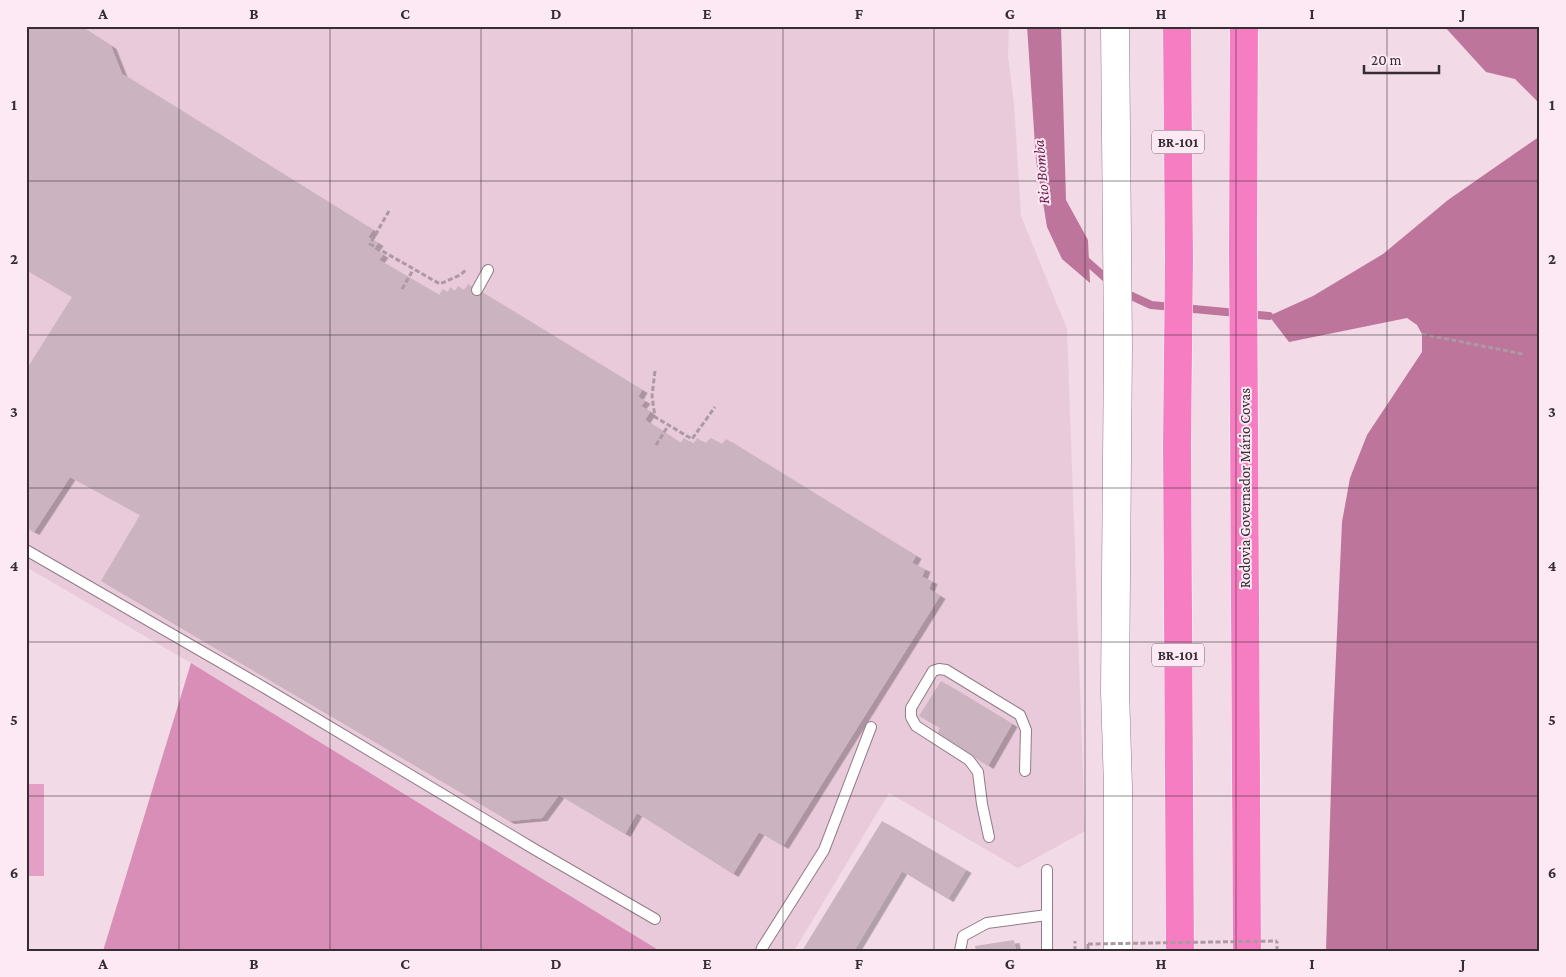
<svg xmlns="http://www.w3.org/2000/svg" width="1566" height="977" viewBox="0 0 1566 977" font-family="'Crimson Pro',serif">
<style>
.built{fill:#e9cada}
.green{fill:#e49fc4}
.forest{fill:#d88eb6}
.water{fill:#bd759c}
.lines{fill:none;stroke-linecap:round;stroke-linejoin:round}
.stream{stroke:#bd759c;stroke-width:8}
.building{fill:#cbb4c0;filter:url(#shadow)}
.service-casing{stroke:#927c87;stroke-width:12}
.secondary-casing{stroke:#927c87;stroke-width:29}
.motorway-casing{stroke:#fff;stroke-width:29}
.path{stroke:#ac99a3;stroke-width:3;stroke-dasharray:5 2.5;stroke-linecap:butt}
.service{stroke:#fff;stroke-width:10}
.secondary{stroke:#fff;stroke-width:28}
.motorway{stroke:#f77dc3;stroke-width:28}
.path-bridge{stroke:#ac99a3;stroke-width:3;stroke-dasharray:5 2.5;stroke-linecap:butt}
.grid{fill:none;stroke:#362d32;stroke-width:1;stroke-opacity:0.55}
.labels{text-anchor:middle;dominant-baseline:central;stroke-width:4;stroke-linejoin:round;paint-order:stroke}
.shield{fill:#fce9f3;stroke:#71656c;stroke-width:1}
.shield-label{font-size:14px;font-weight:bold;fill:#362d32}
.street-label{font-size:15px;fill:#362d32;stroke:#fce9f3}
.water-label{font-size:16px;font-style:italic;fill:#6f1a50;stroke:#fce9f3}
.neatline{fill:none;stroke:#362d32;stroke-width:2}
.grid-label{font-size:16px;text-anchor:middle;font-weight:bold;fill:#362d32}
</style>
<defs>
<filter id="shadow"><feDropShadow dx="5.5" dy="3" stdDeviation="0" flood-color="#0004"/></filter>
</defs>
<rect width="100%" height="100%" fill="#f2dae6"/>
<polygon class="built" points="26,26 1009,26 1008,56 1014,104 1021,216 1067,329 1085,831 1018,868 889,793 794,951 660,951 191,663 26,567"/>
<rect class="green" x="26" y="784" width="18" height="92"/>
<polygon class="forest" points="191,663 660,951 103,951"/>
<g class="water">
<polygon points="1027,26 1061,26 1066,200 1088,240 1090,283 1062,259 1047,227 1036,160"/>
<polygon points="1444,26 1540,26 1540,104 1515,79 1486,72"/>
<polygon points="1540,136 1540,951 1326,951 1333,723 1342,522 1350,478 1367,435 1422,352 1422,334 1417,325 1407,318 1289,342 1269,316 1313,296 1383,254 1448,200"/>
</g>
<g class="lines">
<g class="stream">
<polyline points="1081,256 1110,282"/>
<polyline points="1123,292 1151,305 1269,316"/>
</g>
</g>
<g class="building">
<polygon points="26,26 80,26 111,46 122,74 373,230 368,237 378,243 374,249 383,255 379,260 439,295 443,289 448,292 450,287 455,291 458,286 464,290 468,284 642,390 638,397 645,401 641,406 650,412 645,420 680,443 684,438 693,444 697,438 705,443 711,438 722,444 726,439 916,556 912,563 925,569 922,577 932,581 929,589 940,596 783,846 759,832 733,874 637,813 625,834 559,795 542,818 509,821 101,581 140,515 70,477 34,532 26,528 26,370 72,297 26,270"/>
<polygon points="941,681 1012,724 988,766 937,734 940,728 919,716"/>
<polygon points="882,821 966,870 948,899 902,871 854,951 802,951"/>
<polygon points="1014,940 1016,951 976,951 975,946"/>
</g>
<g class="lines">
<defs>
<g id="service">
<polyline points="477,290 488,270"/>
<polyline points="26,550 265,688 534,849 655,919"/>
<polyline points="989,837 982,804 978,772 969,760 916,726 911,717 911,708 933,671 939,669 946,670 1020,715 1026,730 1025,771"/>
<polyline points="761,951 762,948 824,850 871,727"/>
<polyline points="960,951 963,936 987,923 1047,915"/>
<polyline points="1047,951 1047,870"/>
</g>
<polyline id="secondary" points="1115,26 1118,346 1115,691 1118,787 1118,951"/>
<g id="motorway">
<polyline points="1177,26 1179,258 1177,445 1180,951"/>
<polyline points="1244,26 1243,250 1247,951"/>
</g>
</defs>
<use href="#service" class="service-casing"/>
<use href="#secondary" class="secondary-casing"/>
<use href="#motorway" class="motorway-casing"/>
<g class="path">
<polyline points="389,211 370,244 440,284 460,275 467,269"/>
<polyline points="402,289 413,270"/>
<polyline points="1422,334 1523,354"/>
<polyline points="655,371 652,396 655,417 692,439 715,407"/>
<polyline points="656,445 668,426"/>
<polyline points="1088,944 1088,951"/>
<polyline points="1075,951 1075,941"/>
<polyline points="1277,951 1277,941"/>
</g>
<use href="#service" class="service"/>
<use href="#secondary" class="secondary"/>
<use href="#motorway" class="motorway"/>
<polyline class="path-bridge" points="1088,944 1277,941"/>
</g>
<path class="grid" d="M179,26V951M330,26V951M481,26V951M632,26V951M783,26V951M934,26V951M1085,26V951M1236,26V951M1387,26V951M26,181H1540M26,335H1540M26,488H1540M26,642H1540M26,796H1540"/>
<g class="labels">
<g class="shield">
<rect x="1152" y="130.5" width="52" height="23" rx="4"/>
<rect x="1152" y="643.5" width="52" height="23" rx="4"/>
</g>
<g class="shield-label">
<text x="1178" y="142">BR-101</text>
<text x="1178" y="655">BR-101</text>
</g>
<g class="street-label">
<text transform="translate(1245 488) rotate(-90)">Rodovia Governador Mário Covas</text>
</g>
<g class="water-label">
<text transform="translate(1041 172) rotate(-95)">Rio Bomba</text>
</g>
</g>
<rect width="1566" height="977" fill="none" stroke="#fce9f3" stroke-width="55"/>
<path d="M1364 65v8h75v-8" fill="none" stroke="#362d32" stroke-width="2.5"/>
<text x="1371" y="65" font-size="15" fill="#362d32" stroke="#fce9f3" stroke-width="4" paint-order="stroke">20 m</text>
<rect x="28" y="28" width="1510" height="922" class="neatline"/>
<g class="grid-label">
<text x="103" y="19">A</text>
<text x="254" y="19">B</text>
<text x="405" y="19">C</text>
<text x="556" y="19">D</text>
<text x="707" y="19">E</text>
<text x="859" y="19">F</text>
<text x="1010" y="19">G</text>
<text x="1161" y="19">H</text>
<text x="1312" y="19">I</text>
<text x="1463" y="19">J</text>
<text x="14" y="110">1</text>
<text x="1552" y="110">1</text>
<text x="14" y="264">2</text>
<text x="1552" y="264">2</text>
<text x="14" y="417">3</text>
<text x="1552" y="417">3</text>
<text x="14" y="571">4</text>
<text x="1552" y="571">4</text>
<text x="14" y="725">5</text>
<text x="1552" y="725">5</text>
<text x="14" y="878">6</text>
<text x="1552" y="878">6</text>
<text x="103" y="969">A</text>
<text x="254" y="969">B</text>
<text x="405" y="969">C</text>
<text x="556" y="969">D</text>
<text x="707" y="969">E</text>
<text x="859" y="969">F</text>
<text x="1010" y="969">G</text>
<text x="1161" y="969">H</text>
<text x="1312" y="969">I</text>
<text x="1463" y="969">J</text>
</g>
</svg>
